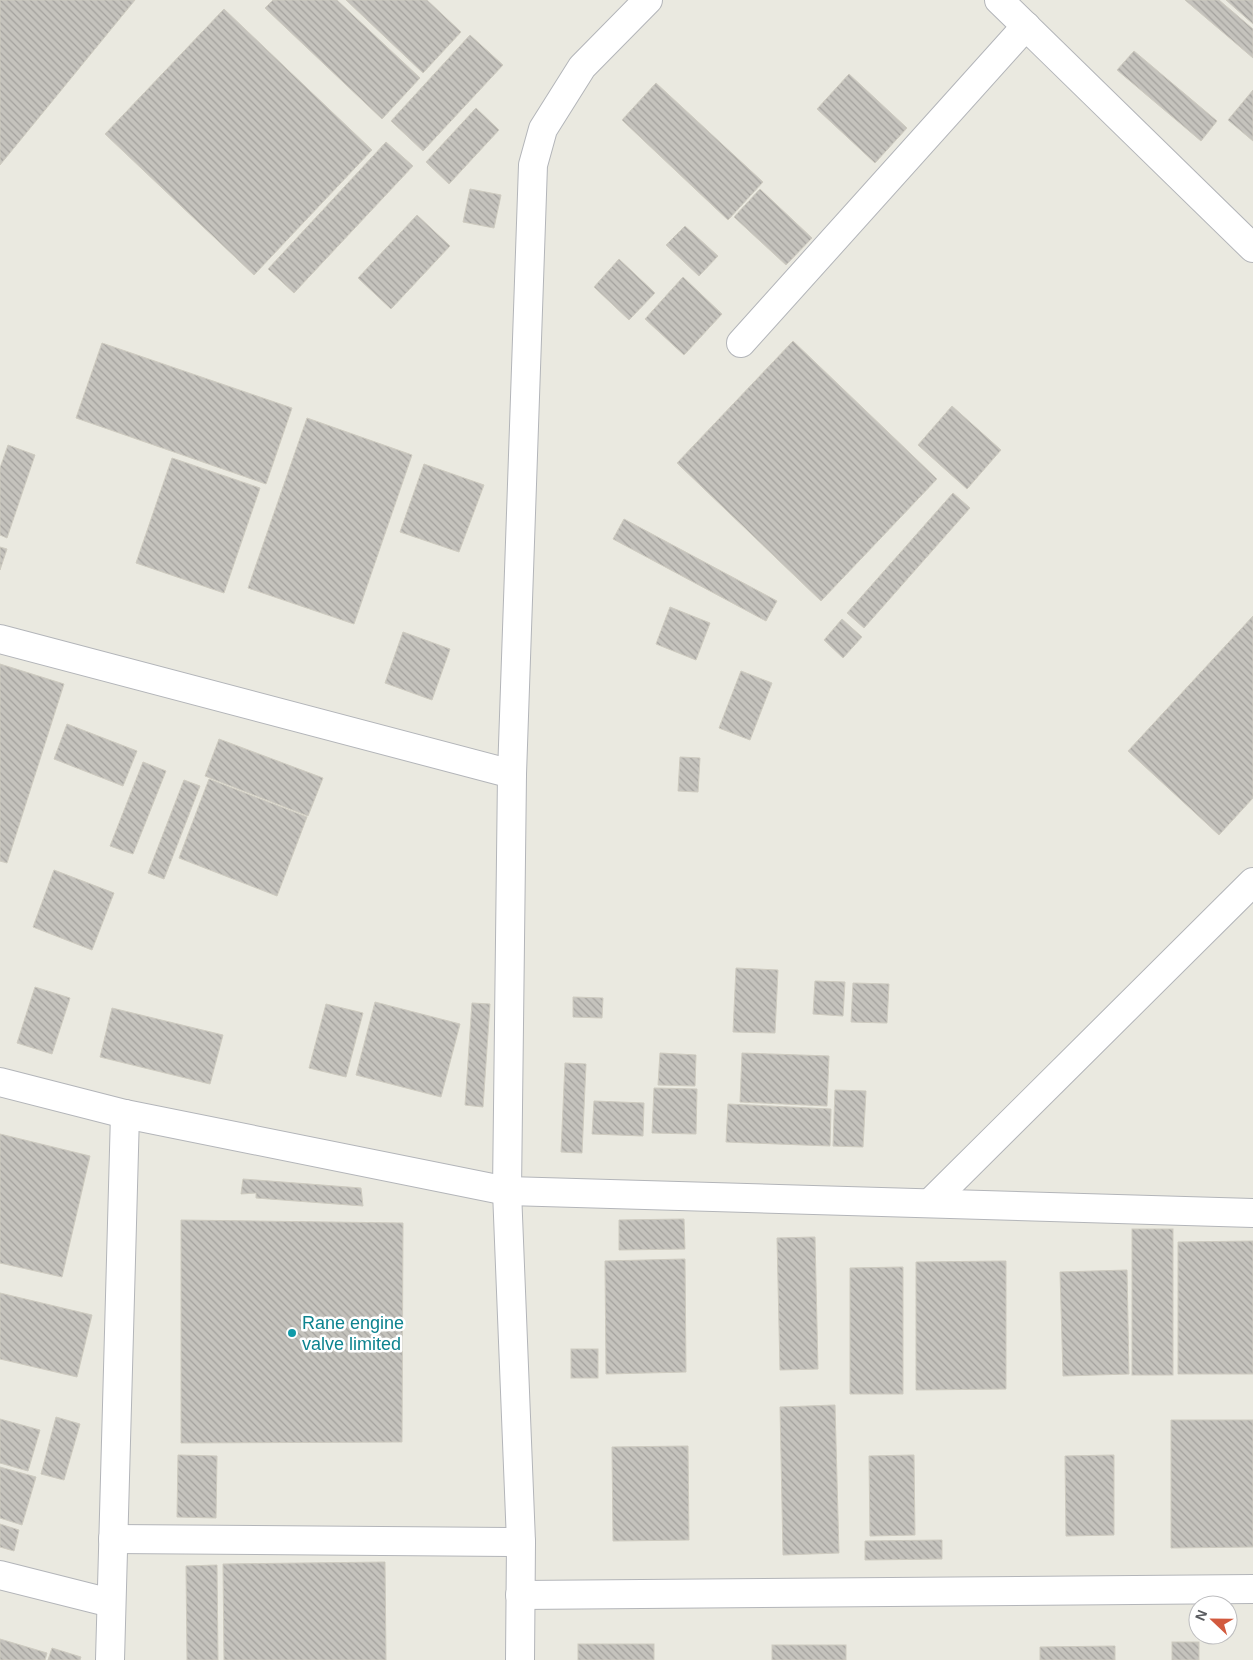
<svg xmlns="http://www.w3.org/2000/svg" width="1253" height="1660" viewBox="0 0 1253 1660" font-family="Helvetica,sans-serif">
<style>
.building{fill:url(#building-back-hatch);stroke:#cecbc0}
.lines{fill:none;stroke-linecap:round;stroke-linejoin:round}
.minor-casing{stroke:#b3b5b9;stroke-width:30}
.minor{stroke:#fff;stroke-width:28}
.culture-dot{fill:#0f9aa8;stroke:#fff;stroke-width:2}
.labels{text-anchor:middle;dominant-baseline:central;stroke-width:5;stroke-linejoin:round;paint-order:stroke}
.culture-label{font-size:18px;fill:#0d838f;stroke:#fff;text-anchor:start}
</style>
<defs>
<pattern id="building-back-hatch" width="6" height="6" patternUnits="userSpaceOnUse" patternTransform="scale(1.25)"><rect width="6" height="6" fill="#c5c3bd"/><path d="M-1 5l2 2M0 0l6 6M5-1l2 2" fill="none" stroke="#a3a19d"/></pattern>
</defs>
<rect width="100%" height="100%" fill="#eae9e0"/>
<g class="building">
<polygon points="0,0 135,0 0,165"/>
<polygon points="273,0 337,0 420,78 382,119 265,8"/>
<polygon points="346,0 427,0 461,32 423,73"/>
<polygon points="1185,0 1219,0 1253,29 1253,58"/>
<polygon points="1226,0 1253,0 1253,24"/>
<polygon points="224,9 372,150 254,275 105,134"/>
<polygon points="470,35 503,65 423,151 391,121"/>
<polygon points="1134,51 1217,121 1201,141 1117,70"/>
<polygon points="849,74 907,128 875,163 817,109"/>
<polygon points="656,83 763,182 728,220 622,120"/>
<polygon points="1253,90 1253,141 1228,120"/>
<polygon points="476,108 499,130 449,184 426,162"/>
<polygon points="386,142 413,166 294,293 268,269"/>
<polygon points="470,189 501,195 494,228 463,222"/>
<polygon points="760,189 812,238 786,265 734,217"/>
<polygon points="417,215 450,246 391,309 358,278"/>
<polygon points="685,226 718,256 699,276 666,245"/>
<polygon points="619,259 655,293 629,320 594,287"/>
<polygon points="683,277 722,314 684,355 645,319"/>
<polygon points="793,341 937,479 821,601 677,463"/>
<polygon points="102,343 292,408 266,484 76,418"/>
<polygon points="952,406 1001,450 967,489 918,445"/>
<polygon points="307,418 412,455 354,624 248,588"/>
<polygon points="8,445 35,455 7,538 0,535 0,468"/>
<polygon points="172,458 260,488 224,593 136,563"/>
<polygon points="424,464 484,485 459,552 400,532"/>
<polygon points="953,493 970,508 864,628 847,613"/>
<polygon points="624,519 777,601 766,621 613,539"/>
<polygon points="0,547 7,549 0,570"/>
<polygon points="670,607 710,623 696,660 656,644"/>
<polygon points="1253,616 1253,798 1219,835 1128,751"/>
<polygon points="842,619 862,637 843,658 824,640"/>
<polygon points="403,632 450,649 432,700 385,683"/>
<polygon points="0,664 64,684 7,863 0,861"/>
<polygon points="741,671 772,683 750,740 719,728"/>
<polygon points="67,724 137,751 123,786 54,759"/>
<polygon points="219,739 323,778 308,816 205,776"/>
<polygon points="680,757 700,758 698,792 678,791"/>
<polygon points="143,762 166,771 133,854 110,846"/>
<polygon points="209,779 307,817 277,896 179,858"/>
<polygon points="184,780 200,786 164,879 148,873"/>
<polygon points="54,870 114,893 92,950 33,927"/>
<polygon points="736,968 778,970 775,1033 733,1032"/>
<polygon points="815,981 845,982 843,1016 813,1014"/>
<polygon points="853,983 889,984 887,1023 851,1022"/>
<polygon points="35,987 70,998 52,1054 17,1043"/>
<polygon points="573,997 603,998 602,1018 573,1017"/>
<polygon points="375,1002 460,1024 441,1097 356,1075"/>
<polygon points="472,1003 490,1004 483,1107 465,1105"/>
<polygon points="326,1004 363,1013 346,1077 309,1068"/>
<polygon points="112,1008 223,1035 210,1084 100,1057"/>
<polygon points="660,1053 696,1055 695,1086 658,1085"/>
<polygon points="742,1053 829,1056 827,1106 740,1102"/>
<polygon points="565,1063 586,1064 582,1153 561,1152"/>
<polygon points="654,1088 697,1089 696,1134 652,1133"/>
<polygon points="835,1090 866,1091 863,1147 833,1146"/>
<polygon points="594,1101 644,1103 643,1136 592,1134"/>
<polygon points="728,1104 831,1109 830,1146 726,1142"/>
<polygon points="0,1134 90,1156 62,1277 0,1263"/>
<polygon points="243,1179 361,1188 363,1206 256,1198 256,1193 241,1194"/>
<polygon points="684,1219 685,1249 619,1250 619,1220"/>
<polygon points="181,1220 403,1223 402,1442 181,1443"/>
<rect x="1132" y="1229" width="41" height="146"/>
<polygon points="815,1237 818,1369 780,1370 777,1238"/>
<polygon points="1253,1241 1253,1374 1178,1374 1178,1242"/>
<polygon points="685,1259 686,1372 606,1374 605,1261"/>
<polygon points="1006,1261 1006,1389 916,1390 916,1262"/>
<polygon points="903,1267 903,1394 850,1394 850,1268"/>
<polygon points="1127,1270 1129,1374 1063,1376 1060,1272"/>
<polygon points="0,1293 92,1315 77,1377 0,1359"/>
<rect x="571" y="1349" width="27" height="29"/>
<polygon points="835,1405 839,1553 783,1555 780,1407"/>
<polygon points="56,1417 80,1424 64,1480 41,1474"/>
<polygon points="0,1419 40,1430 28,1471 0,1463"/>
<polygon points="1171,1420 1253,1420 1253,1547 1171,1548"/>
<polygon points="688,1446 689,1540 613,1541 612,1447"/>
<polygon points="178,1455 217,1456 216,1518 177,1517"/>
<polygon points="914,1455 915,1535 870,1536 869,1456"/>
<polygon points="1114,1455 1114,1535 1066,1536 1065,1456"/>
<polygon points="0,1467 36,1477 22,1525 0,1518"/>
<polygon points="0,1524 19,1530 14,1551 0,1547"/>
<polygon points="942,1540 942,1559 865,1560 865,1541"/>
<polygon points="385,1562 386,1660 224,1660 223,1564"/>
<polygon points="217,1565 218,1660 187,1660 186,1566"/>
<polygon points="0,1639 47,1653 45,1660 0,1660"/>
<rect x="1172" y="1642" width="27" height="18"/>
<rect x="578" y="1644" width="76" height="16"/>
<rect x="772" y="1645" width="74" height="15"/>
<polygon points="1115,1646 1115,1660 1040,1660 1040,1647"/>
<polygon points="52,1648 81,1657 80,1660 48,1660"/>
</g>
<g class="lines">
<defs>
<g id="minor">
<polyline points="999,0 1253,248"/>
<polyline points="741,343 1026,26"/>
<polyline points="0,639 512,774"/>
<polyline points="0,1082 125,1114 507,1191 1253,1213"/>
<polyline points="930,1203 1253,882"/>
<polyline points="113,1539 521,1542"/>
<polyline points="0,1575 111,1603"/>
<polyline points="520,1595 1253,1589"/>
<polyline points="110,1660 125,1114"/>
<polyline points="520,1660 521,1542 507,1191 512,774 533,165 543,129 582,67 648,0"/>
</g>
</defs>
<use href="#minor" class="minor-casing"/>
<use href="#minor" class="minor"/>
</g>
<circle class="culture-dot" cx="292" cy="1333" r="5"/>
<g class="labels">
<g class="culture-label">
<text x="302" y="1323">Rane engine<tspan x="302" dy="21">valve limited</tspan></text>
</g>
</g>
<g transform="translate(1213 1620) rotate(292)"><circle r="24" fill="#ffffff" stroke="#bdbdbf"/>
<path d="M0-4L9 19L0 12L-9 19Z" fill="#d25a3e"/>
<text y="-8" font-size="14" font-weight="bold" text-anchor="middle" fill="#595b5f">N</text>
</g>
</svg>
